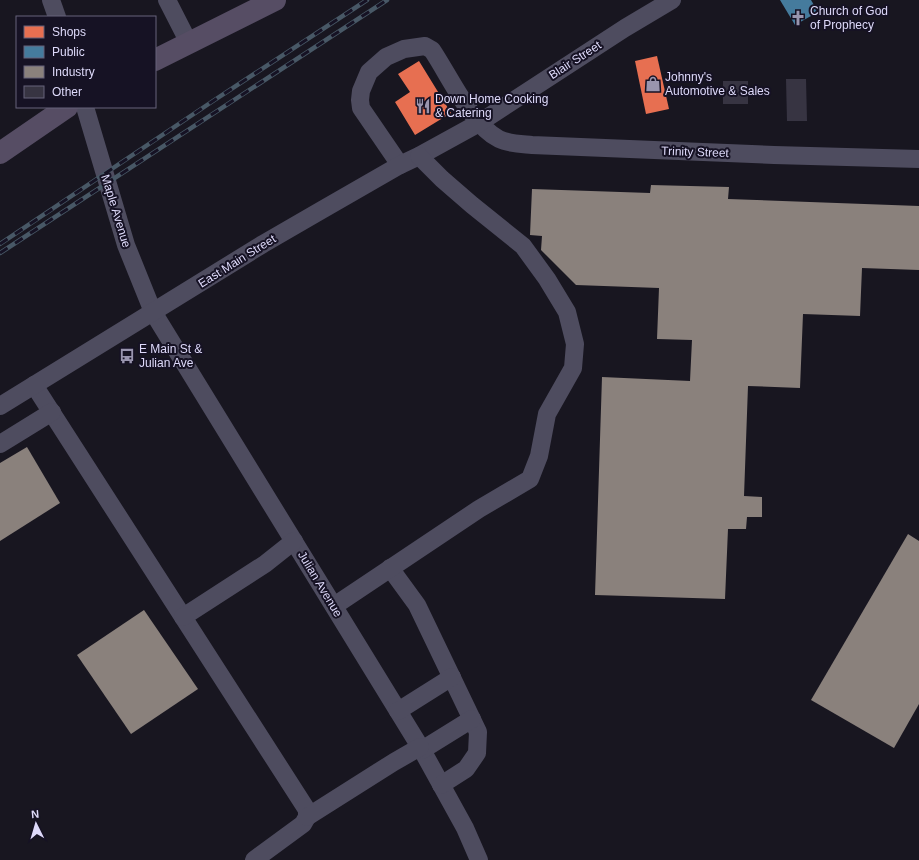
<svg xmlns="http://www.w3.org/2000/svg" width="919" height="860" viewBox="0 0 919 860" font-family="Helvetica,sans-serif">
<style>
.shops{fill:#e76f51}
.public{fill:#457b9d}
.industry{fill:#8a817c}
.building{fill:#373442}
.lines{fill:none;stroke-linecap:round;stroke-linejoin:round}
.minor{stroke:#4e4c5f;stroke-width:18}
.major{stroke:#564d64;stroke-width:22}
.rail-casing{stroke:#485866;stroke-width:4.5}
.rail{stroke:#161224;stroke-width:3;stroke-dasharray:9;stroke-linecap:butt}
.labels{text-anchor:middle;dominant-baseline:central;stroke-width:4;stroke-linejoin:round;paint-order:stroke}
.poi-label{font-size:12px;fill:#dedafa;stroke:#161224;text-anchor:start}
.street-label{font-size:12px;fill:#dedafa;stroke:#161224}
</style>
<rect width="100%" height="100%" fill="#181620"/>
<g class="shops">
<polygon points="657,56 669,109 646,114 635,61"/>
<polygon points="419,61 451,113 415,135 395,102 410,92 398,74"/>
</g>
<polygon class="public" points="780,0 811,0 818,12 795,25"/>
<g class="industry">
<polygon points="651,185 729,187 728,199 919,206 919,270 862,268 860,316 803,314 800,388 748,386 744,496 762,497 762,517 747,517 746,529 728,529 725,599 595,595 602,377 690,381 692,340 657,339 659,288 576,285 541,250 542,236 530,235 532,189 650,193"/>
<polygon points="27,447 60,503 0,541 0,463"/>
<polygon points="908,534 919,541 919,704 894,748 811,700"/>
<polygon points="144,610 198,689 131,734 77,655"/>
</g>
<g class="building">
<polygon points="786,79 806,79 807,121 787,121"/>
<rect x="723" y="81" width="25" height="23"/>
</g>
<g class="lines">
<g class="minor">
<polyline points="51,0 57,17"/>
<polyline points="167,0 189,43"/>
<polyline points="85,107 126,245 153,312 422,750 465,828 479,860"/>
<path d="M400,165L361,108L360,100L361,91L369,72L386,57L404,49L425,46L432,50C449,75 472,126 499,139C509,144 521,144 532,145L774,155L919,159"/>
<polyline points="34,385 307,810 307,817 303,824 254,860"/>
<polyline points="0,406 263,244 320,211 400,165 419,156 479,123 625,28 672,0"/>
<polyline points="0,444 52,412"/>
<polyline points="390,568 417,605 478,732 477,753 466,769 441,785"/>
<polyline points="334,606 479,509 530,479 539,456 547,414 573,368 575,344 567,312 547,279 523,246 472,205 442,179 419,156"/>
<polyline points="183,617 265,564 294,541"/>
<polyline points="398,711 452,677"/>
<polyline points="422,750 472,719"/>
<polyline points="307,817 394,762 420,747"/>
</g>
<g class="major">
<polyline points="155,60 275,0"/>
<polyline points="0,153 67,107"/>
</g>
<defs>
<g id="rail">
<polyline points="0,244 213,101 367,0"/>
<polyline points="0,253 387,0"/>
</g>
</defs>
<use href="#rail" class="rail-casing"/>
<use href="#rail" class="rail"/>
</g>
<defs>
<symbol id="church-bare" viewBox="-9 -9 18 18"><path d="M-1.2-6h2.4v3.5h3.3v2.4h-3.3V6h-2.4V-.1h-3.3v-2.4h3.3Z" fill="#9995ae" stroke="#161224" stroke-width="2.5" paint-order="stroke"/></symbol>
<symbol id="shop-bare" viewBox="-9 -9 18 18"><path d="M-5-2.5h2.3a2.7 3.5 0 0 1 5.4 0H5L5.5 6h-11ZM-1.5-2.5h3a1.5 2.3 0 0 0-3 0Z" fill="#9995ae" stroke="#161224" stroke-width="2.5" paint-order="stroke"/></symbol>
<symbol id="restaurant-bare" viewBox="-9 -9 18 18"><path d="M-5-6h1v4h1v-4h1v4h1v-4h1v5L-1.5 .5V6h-2V.5L-5-1ZM5-6V6H3V1.5H1.5Q1.5-4 5-6Z" fill="#9995ae" stroke="#161224" stroke-width="2.5" paint-order="stroke"/></symbol>
<symbol id="bus-bare" viewBox="-9 -9 18 18"><path d="M-5-6H5V4H4V6H2V4H-2V6H-4V4H-5ZM-3.5-4V0h7V-4ZM-3.5 1.2v1.5H-2V1.2ZM2 1.2v1.5H3.5V1.2Z" fill="#9995ae" stroke="#161224" stroke-width="2.5" paint-order="stroke"/></symbol>
</defs>
<g fill-rule="evenodd">
<use href="#church-bare" x="787" y="7" width="22" height="22"/>
<use href="#shop-bare" x="642" y="73" width="22" height="22"/>
<use href="#restaurant-bare" x="412" y="95" width="22" height="22"/>
<use href="#bus-bare" x="116" y="345" width="22" height="22"/>
</g>
<g class="labels">
<g class="poi-label">
<text x="810" y="11">Church of God<tspan x="810" dy="14">of Prophecy</tspan></text>
<text x="665" y="77">Johnny's<tspan x="665" dy="14">Automotive &amp; Sales</tspan></text>
<text x="435" y="99">Down Home Cooking<tspan x="435" dy="14">&amp; Catering</tspan></text>
<text x="139" y="349">E Main St &amp;<tspan x="139" dy="14">Julian Ave</tspan></text>
</g>
<g class="street-label">
<text transform="translate(575 60) rotate(-33)">Blair Street</text>
<text transform="translate(695 152) rotate(2)">Trinity Street</text>
<text transform="translate(116 211) rotate(73)">Maple Avenue</text>
<text transform="translate(237 261) rotate(-32)">East Main Street</text>
<text transform="translate(320 584) rotate(59)">Julian Avenue</text>
</g>
</g>
<rect x="16" y="16" width="140" height="92" fill="#161224" stroke="#66627a"/>
<rect x="24" y="26" width="20" height="12" fill="#e76f51" stroke="#66627a"/>
<text x="52" y="36" font-size="12" fill="#dedafa">Shops</text>
<rect x="24" y="46" width="20" height="12" fill="#457b9d" stroke="#66627a"/>
<text x="52" y="56" font-size="12" fill="#dedafa">Public</text>
<rect x="24" y="66" width="20" height="12" fill="#8a817c" stroke="#66627a"/>
<text x="52" y="76" font-size="12" fill="#dedafa">Industry</text>
<rect x="24" y="86" width="20" height="12" fill="#373442" stroke="#66627a"/>
<text x="52" y="96" font-size="12" fill="#dedafa">Other</text>
<g transform="translate(36 824) rotate(355)" stroke="#161224" stroke-width="3" paint-order="stroke">
<path d="M0-3L7 15L0 10L-7 15Z" fill="#dedafa"/>
<text y="-6" font-size="11" font-weight="bold" text-anchor="middle" fill="#dedafa">N</text>
</g>
</svg>
